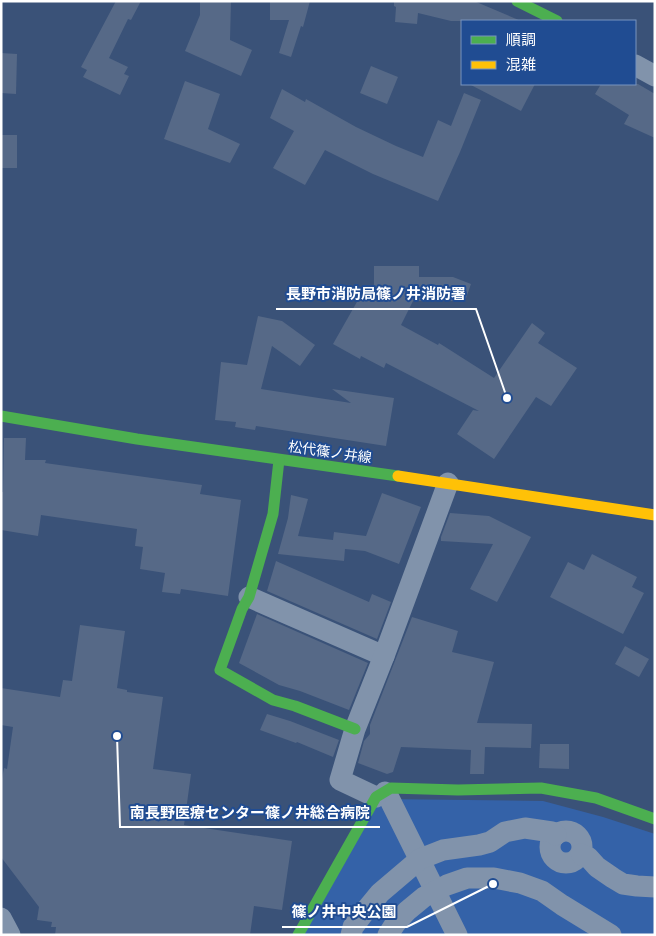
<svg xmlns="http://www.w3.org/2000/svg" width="656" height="936" viewBox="0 0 656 936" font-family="'Space Grotesk','Noto Sans JP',sans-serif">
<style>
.green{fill:#3462a8}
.building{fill:#566987}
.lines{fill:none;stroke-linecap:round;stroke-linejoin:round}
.street{stroke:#8193ab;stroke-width:21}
.fast{stroke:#4caf50;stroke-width:11}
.slow{stroke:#ffc107;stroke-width:11}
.labels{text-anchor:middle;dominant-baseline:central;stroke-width:4;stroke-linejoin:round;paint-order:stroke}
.street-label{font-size:14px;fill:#fff;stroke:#204c92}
.leader{fill:none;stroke:#fff;stroke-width:2}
.callout-dot{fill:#fff;stroke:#204c92;stroke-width:2}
.callout-label{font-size:15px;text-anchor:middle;font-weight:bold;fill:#fff;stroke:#204c92;stroke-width:4;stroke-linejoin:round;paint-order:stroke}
</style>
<rect width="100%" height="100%" fill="#3a5278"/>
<polygon class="green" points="380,799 543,801 603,817 655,834 655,935 301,935"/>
<g class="building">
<polygon points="116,1 141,1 131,20 128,19 109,58 128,67 124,74 129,76 120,95 83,77 87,70 81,67"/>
<polygon points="200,1 231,1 230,40 252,50 241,76 185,51 200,15"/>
<polygon points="270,1 310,1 303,27 301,26 291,57 279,53 289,20 270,20"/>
<polygon points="394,1 474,1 521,21 451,21 418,13 417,24 395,22 396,7 394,6"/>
<polygon points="1,53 17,54 16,94 1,93"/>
<polygon points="371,66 398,77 387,104 360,93"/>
<polygon points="185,81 220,94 208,129 240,144 230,163 164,139"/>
<polygon points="469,84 535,84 521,111"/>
<polygon points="601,84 638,84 655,94 655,138 624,124 629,115 595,94"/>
<polygon points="282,89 305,102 306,99 356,127 396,146 423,157 438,120 451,126 464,93 481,100 460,152 438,201 373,174 325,150 305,185 273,168 294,131 270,118"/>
<rect x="1" y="135" width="16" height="33"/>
<polygon points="374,266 419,266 419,277 453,277 471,284 465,301 413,301 401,325 438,345 439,343 494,378 532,323 545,333 538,343 577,368 551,406 536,397 494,459 457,434 473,410 479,411 386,363 384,368 361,356 360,359 333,344 366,286 374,290"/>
<polygon points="258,316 282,321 315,345 300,366 272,346 261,389 351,403 332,389 394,398 386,446 256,426 255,430 235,427 236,422 215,420 221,362 247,365"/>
<polygon points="4,438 26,438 25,460 46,460 45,463 202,485 200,494 241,500 228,596 181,589 180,594 162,592 165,573 140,569 143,547 135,546 137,529 41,515 38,536 1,530 1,492 3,492"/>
<polygon points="382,493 421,507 399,564 365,551 345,549 344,561 278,554 288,518 291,495 308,499 298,536 333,540 334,532 366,536"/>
<polygon points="450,513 489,516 531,537 497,602 470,589 493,544 441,541 441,537"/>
<polygon points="592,554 637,577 632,587 644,593 623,634 550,597 568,562 584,570"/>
<polygon points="276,561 369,602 372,594 391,602 377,639 267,591"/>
<polygon points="257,614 368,663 349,710 300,691 279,685 239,663"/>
<polygon points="412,617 458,631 452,652 494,662 477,723 532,724 531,748 485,747 484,774 470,774 471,750 401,747 393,772 387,774 358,763 364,741 370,734 370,725"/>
<polygon points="80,625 125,631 117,688 127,690 127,692 163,697 153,769 191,774 184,825 292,841 282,910 254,906 250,935 55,935 56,927 51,927 52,922 37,920 39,907 1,857 1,784 4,768 7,769 13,727 1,725 1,688 60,697 63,680 72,681"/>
<polygon points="625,646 649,659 639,677 615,664"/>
<polygon points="267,714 290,721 339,740 333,757 297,742 296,743 260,730"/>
<polygon points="540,744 569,744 569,769 539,768"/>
</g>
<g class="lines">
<g class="street">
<polyline points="635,65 655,76"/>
<polyline points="249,597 384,656"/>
<polyline points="385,792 389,798 457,935"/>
<polyline points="376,797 340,780 355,729 384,656 448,483"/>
<circle cx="566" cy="847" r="16"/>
<polyline points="581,854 583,856 588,857 597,867 613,878 623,884 637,886 655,887"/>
<polyline points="1,918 10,935"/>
<polyline points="351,935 353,927 366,910 380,893 420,859 443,850 479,845 490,842 505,832 525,828 552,832 556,835"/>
<polyline points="388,935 395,924 407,911 424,897 447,885 467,878 494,878 520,883 542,891 562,905 611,935"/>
</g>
<g class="fast">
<polyline points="517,1 557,21"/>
<polyline points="1,416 137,439 398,476"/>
<polyline points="279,460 273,514 249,597 242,609 220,670 273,700 295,706 355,729"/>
<polyline points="298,935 376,797 391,788 458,790 541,788 596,798 655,819"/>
</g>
<polyline class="slow" points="398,476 655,515"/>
</g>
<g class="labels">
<g class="street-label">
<text transform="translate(330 452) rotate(8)">松代篠ノ井線</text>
</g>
</g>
<path class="leader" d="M507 398L476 309H276M117 736L120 827H380M493 884L407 927H282"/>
<g class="callout-dot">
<circle cx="507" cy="398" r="5"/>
<circle cx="117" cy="736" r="5"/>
<circle cx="493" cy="884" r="5"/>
</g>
<g class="callout-label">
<text x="376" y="299">長野市消防局篠ノ井消防署</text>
<text x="250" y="818">南長野医療センター篠ノ井総合病院</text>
<text x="344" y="917">篠ノ井中央公園</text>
</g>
<rect width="656" height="936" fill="none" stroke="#ffffff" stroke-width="5"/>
<rect x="461" y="20" width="175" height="65" fill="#204c92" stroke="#7994be"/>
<rect x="471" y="36" width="25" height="8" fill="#4caf50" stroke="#7994be"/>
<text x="506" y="45" font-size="15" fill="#ffffff">順調</text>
<rect x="471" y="61" width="25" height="8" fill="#ffc107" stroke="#7994be"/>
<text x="506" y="70" font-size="15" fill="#ffffff">混雑</text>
</svg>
